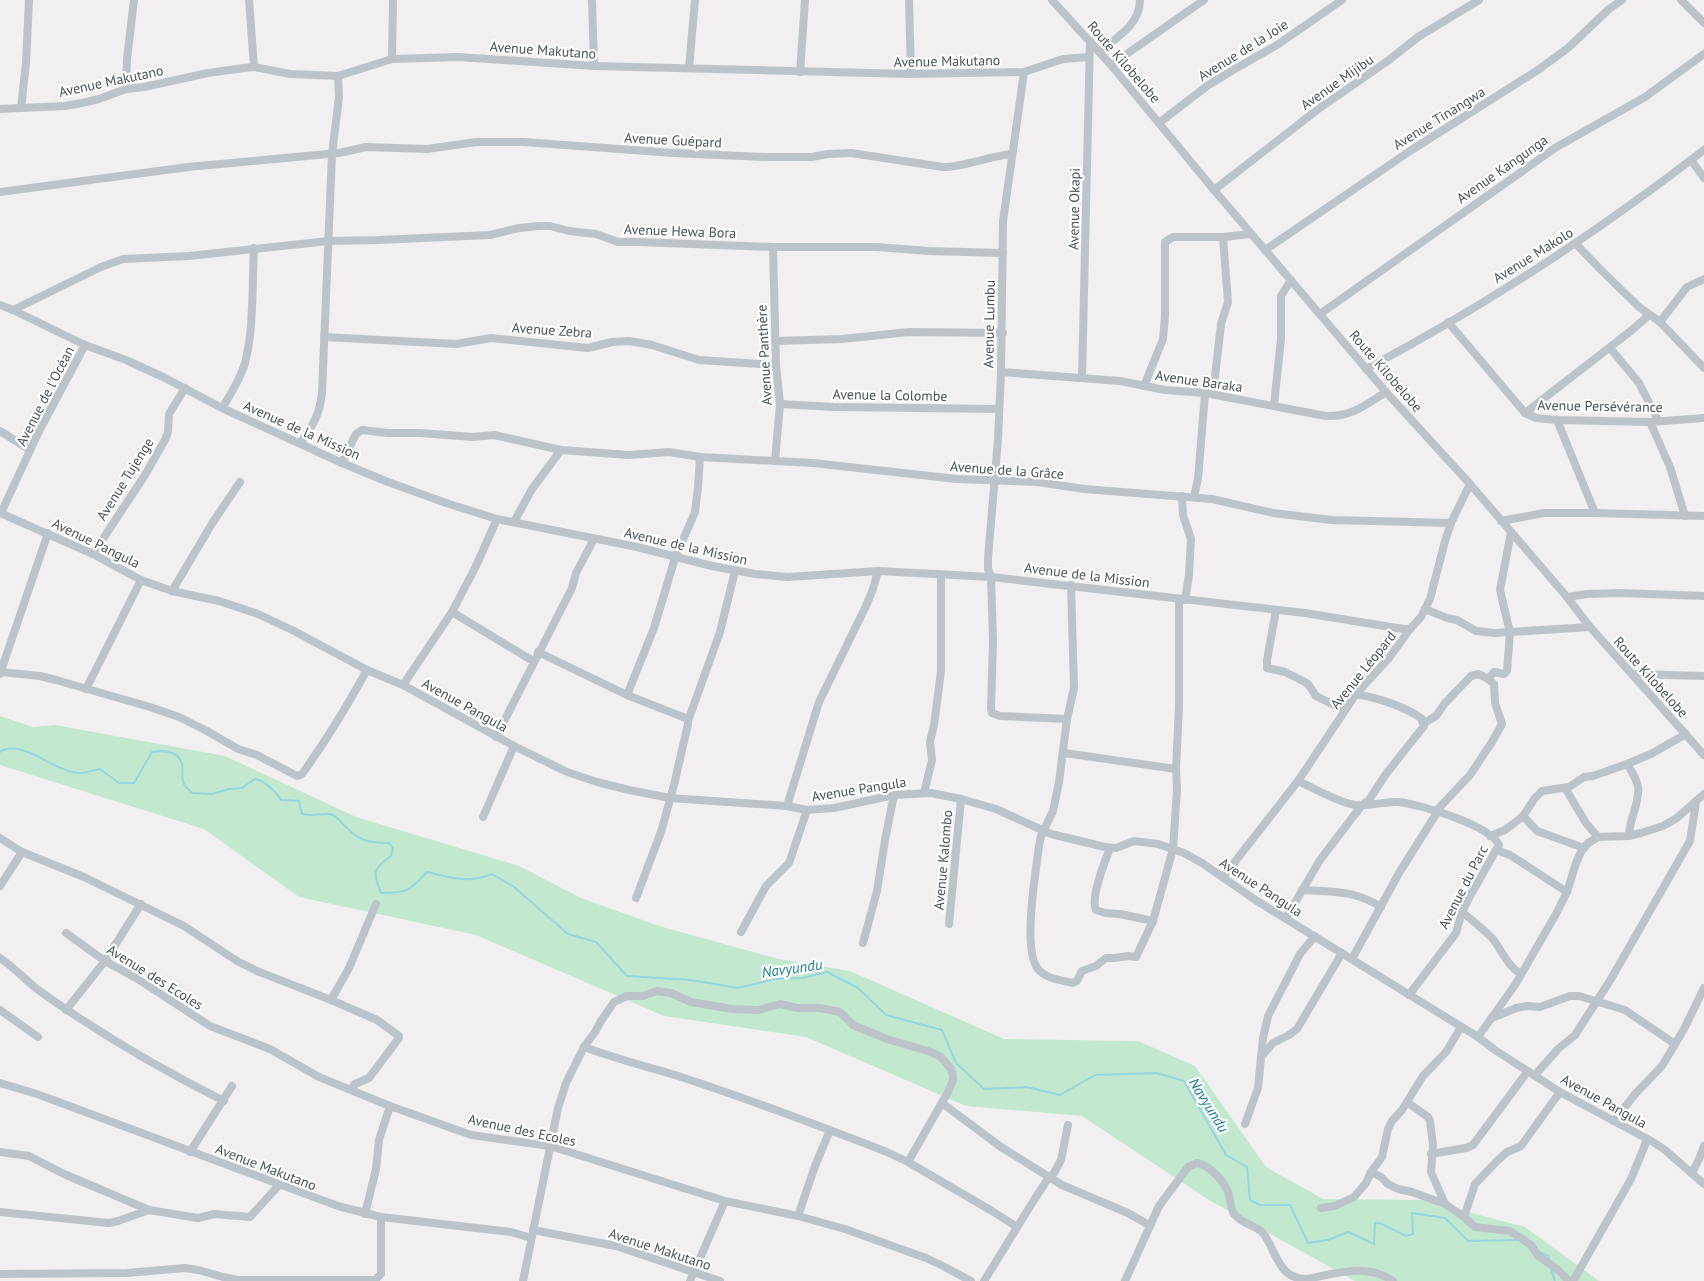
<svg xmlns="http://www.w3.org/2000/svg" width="1704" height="1281" viewBox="0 0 1704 1281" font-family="'PT Sans',sans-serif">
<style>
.green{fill:#c2e9cf}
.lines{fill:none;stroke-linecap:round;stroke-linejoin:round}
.stream{stroke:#95d6e1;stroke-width:2}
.street{stroke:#bcc4ca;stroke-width:8}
.labels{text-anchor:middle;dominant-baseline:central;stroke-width:4.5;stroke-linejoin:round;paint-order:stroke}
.street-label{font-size:14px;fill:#49535a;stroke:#fff}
.water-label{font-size:15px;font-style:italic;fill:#1c8091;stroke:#fff}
</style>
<rect width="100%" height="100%" fill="#f1efef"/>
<polygon class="green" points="0,716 33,727 55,725 225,756 356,817 519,866 581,898 659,926 779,959 850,971 1004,1039 1138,1041 1195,1066 1266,1167 1323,1199 1423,1200 1525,1227 1599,1281 1355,1281 1209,1200 1082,1116 966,1106 806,1037 664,1016 476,935 299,897 204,829 0,765"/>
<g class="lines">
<g class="stream">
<path d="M0,752C22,738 53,771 77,773C84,774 93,770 100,769L119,783H134L152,752C164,750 178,750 182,764C183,771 181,778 184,784C186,788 190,791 193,793L212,794L229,789L242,788L255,779C266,781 274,790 281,800L299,801L302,814C313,817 324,812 333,815C338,817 340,822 344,825C359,841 368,843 389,843L393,848L391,856C372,869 373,873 381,893C407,893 410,891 427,872C453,878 466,884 492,874L514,887L568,934L596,942L627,976L691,980L738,988L775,979L802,978L827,972L858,988L886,1015L942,1030L956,1063L984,1089L1027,1087L1060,1095L1095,1075L1157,1073L1184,1081L1226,1155L1247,1167L1250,1200L1260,1205H1290L1308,1243L1328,1240L1348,1232L1374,1244L1375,1223H1380L1406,1236L1413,1234L1412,1213L1445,1218L1468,1241L1520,1240"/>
<polyline points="1539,1252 1548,1256 1549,1259"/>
<polyline points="1551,1269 1555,1281"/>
</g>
<g class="street">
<polyline points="249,0 254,67"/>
<polyline points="592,0 594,66"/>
<polyline points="909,0 911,74"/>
<polyline points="1052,0 1111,65 1214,190 1386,392 1470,484 1567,597 1590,627 1704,755"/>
<polyline points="1681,0 1704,23"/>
<path d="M1099,52C1116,38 1140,25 1140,0"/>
<polyline points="392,59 393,0"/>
<polyline points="1111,65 1204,0"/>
<polyline points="689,68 695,0"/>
<polyline points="800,72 805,0"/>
<polyline points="1024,72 1003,221 1001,372 998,439 988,558 988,569 991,577 993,641 991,709 992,713 1000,716 1067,719"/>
<polyline points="126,89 127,59 134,0"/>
<polyline points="21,108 26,63 29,0"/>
<polyline points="0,109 65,106 82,103 99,99 126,89 144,87 208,73 244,68 254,67 290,74 338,76 392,59 458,57 594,66 911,74 1024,72 1063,59 1089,57"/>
<polyline points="1159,123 1207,86 1233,70 1277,45 1342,0"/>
<polyline points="1691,160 1704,178"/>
<polyline points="1214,190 1317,110 1389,60 1418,37 1479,0"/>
<path d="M0,192L188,167L339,153L366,147L427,149L476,142H524L673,153L764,157H812L828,154L851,153L943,167C964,167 989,156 1012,154"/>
<polyline points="1576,244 1600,269 1639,307 1660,322 1704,368"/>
<polyline points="773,247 776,365 780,404 775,461"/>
<polyline points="1265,250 1410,151 1538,70 1568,48 1609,9 1622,0"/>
<polyline points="0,305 13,310 85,345 126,360 163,377 222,408 342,463 388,482 449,504 497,519 637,547 712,566 755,574 788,577 878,571 991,577 1305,613 1403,629 1410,629"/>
<polyline points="13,310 101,267 123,259 189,256 329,241 378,240 490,235 519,228 539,226 550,226 569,231 596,234 618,242 638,242 773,247 877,247 929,251 1003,253"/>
<polyline points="1320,314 1555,148 1645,97 1704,54"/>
<polyline points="1448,322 1525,413 1536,418 1557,420 1650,422 1704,418"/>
<polyline points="1660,322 1687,287 1704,279"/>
<polyline points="324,337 456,344 491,338 588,348 612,342 629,341 652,345 699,360 776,365"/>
<polyline points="775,341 842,339 909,332 1003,333"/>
<polyline points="1610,348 1639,383 1658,420"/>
<path d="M1366,369C1485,306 1598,232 1704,150"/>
<path d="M1001,372L1120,381L1165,390L1205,393L1326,416C1352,417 1365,405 1386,392"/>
<polyline points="1082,377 1090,41"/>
<polyline points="1144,386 1163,339 1165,316 1165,242 1173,237 1223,237"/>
<polyline points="1213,394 1221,324 1228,302 1223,237 1251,234"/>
<polyline points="780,404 833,407 999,409"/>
<polyline points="1274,405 1281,339 1281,296 1291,280"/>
<path d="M222,408C231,394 240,379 245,363C254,329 252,284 254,248"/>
<polyline points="1525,413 1632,330 1649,315"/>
<polyline points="1557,420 1595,513"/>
<polyline points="1650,422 1670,467 1685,516"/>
<polyline points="0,431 30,450"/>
<path d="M301,442C313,426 320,413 322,393L332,154L339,97L338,76"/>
<polyline points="342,463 356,434 362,430 388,433 420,433 473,437 494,435 561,450 629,455 669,452 700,457 813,463 957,479 1038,482 1084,489 1212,499 1273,513 1332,520 1451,523"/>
<polyline points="1182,496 1183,515 1191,539 1189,575 1185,600"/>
<polyline points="1194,497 1198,479 1205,393"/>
<polyline points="0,513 93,554 141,580 172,591 219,601 258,614 294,631 367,670 403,685 514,746 567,772 597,782 629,790 670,798 787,806 807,810 834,808 894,795 931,793 961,799 996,809 1051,834 1105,847 1116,848 1134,841 1158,844 1184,853 1202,863 1257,901 1478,1037 1495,1050 1560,1092 1653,1142 1665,1150 1704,1184"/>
<polyline points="1,513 39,431 85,345"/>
<polyline points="1501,521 1544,513 1595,513 1704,516"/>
<polyline points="514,522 532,489 561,450"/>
<polyline points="93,554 145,475 165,440 168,432 169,414 185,388"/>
<path d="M1071,585L1074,688L1067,719L1059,782L1053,811L1041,836L1039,846C1036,871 1022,949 1038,969C1046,979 1061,980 1073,983L1077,981L1082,971L1096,966L1106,958H1114L1129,956L1136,957L1153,921L1173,849L1177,789L1176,769L1179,705V599"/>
<polyline points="172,591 213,522 240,482"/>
<polyline points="1567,597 1587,594 1619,593 1704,596"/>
<polyline points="1425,609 1447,618 1457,620 1476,631 1494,633 1590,627"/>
<polyline points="1276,610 1267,660 1267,668 1285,672 1303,681 1308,684 1316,696 1344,710"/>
<polyline points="452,612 533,661"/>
<polyline points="538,652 627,695 688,719 688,724 674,785 661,832 636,898"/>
<path d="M0,672L40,676L56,680L150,707L179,717L207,731L238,749L257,755L297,776L302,774C326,741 347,706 367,670"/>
<polyline points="0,674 48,533"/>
<polyline points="1632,674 1704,676"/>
<polyline points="1488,679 1494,672 1504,674 1507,671 1510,633 1500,590 1511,532"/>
<polyline points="403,685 452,612 476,566 497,519"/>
<polyline points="86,689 141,580"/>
<polyline points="627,695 654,628 675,558 695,512 698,487 700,457"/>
<polyline points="688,721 720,632 735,571"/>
<polyline points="1424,723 1436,716 1445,703 1471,676 1479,674 1488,679 1494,684 1495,703 1502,724 1492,742 1470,775 1437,810"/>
<polyline points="496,737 572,588 576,573 594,539"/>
<polyline points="1064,753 1176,769"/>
<path d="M1627,764C1631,771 1637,779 1638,787C1640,803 1629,819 1629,836"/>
<path d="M1298,781C1316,789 1335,801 1355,805C1369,807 1384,801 1398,802C1419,804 1490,825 1499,845L1470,896L1462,912L1456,933L1409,995"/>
<polyline points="1565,788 1586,823 1598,837"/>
<polyline points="924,793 932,760 930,742 934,725 941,671 941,575"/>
<polyline points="787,806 819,702 866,606 873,589 878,571"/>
<polyline points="1523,816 1537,831 1584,848"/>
<polyline points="483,817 514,746"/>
<polyline points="1490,836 1505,830 1513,824 1523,816 1535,798 1542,791 1569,787 1584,777 1593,776 1627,764 1651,754 1686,734"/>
<polyline points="0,838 22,852 84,877 184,926 237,961 257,971 331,1000 377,1020 399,1036 399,1038 369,1078 355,1084 351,1089"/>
<path d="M1110,848C1105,861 1090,898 1096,910L1105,913L1120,914L1153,921"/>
<polyline points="1496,850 1510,855 1567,892"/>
<polyline points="1223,877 1298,781 1356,694 1389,658 1410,629 1421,617 1430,599 1445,541 1451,523 1470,484"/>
<polyline points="0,886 22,852"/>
<path d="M1302,890C1332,892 1354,890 1381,907"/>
<path d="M1462,912C1472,920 1483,929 1492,938C1502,950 1507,966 1521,974"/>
<path d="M1286,918L1320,860L1362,805L1369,800L1386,774L1424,726L1421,718C1403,706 1377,698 1356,694"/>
<polyline points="949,924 961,799"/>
<polyline points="741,932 766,886 789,863 807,810"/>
<polyline points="66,933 105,961 136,978 210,1026 270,1049 319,1077 390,1106 471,1135 550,1146 725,1201 798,1216 845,1229 926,1258 941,1265 971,1281"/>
<polyline points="863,943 877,891 885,840 894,795"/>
<path d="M0,958C15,968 27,982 41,992C99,1033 160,1069 224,1101"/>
<polyline points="1352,959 1399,873 1438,811"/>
<polyline points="331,1000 349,968 376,904"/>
<polyline points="0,1010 38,1037"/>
<polyline points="66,1010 105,961 141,904"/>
<polyline points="1492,1018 1516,1008 1527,1006 1540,1007 1570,996 1579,996 1625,1010 1675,1044"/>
<polyline points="1478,1037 1515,985 1556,914 1567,892 1576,863 1581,852 1588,843 1598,837 1629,836 1641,833 1663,826 1677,818 1704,794"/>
<path d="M584,1047C614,1058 644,1066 675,1075C746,1098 817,1125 887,1152L908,1162L992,1211L1017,1227"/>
<polyline points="1261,1057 1273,1043 1289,1035 1297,1029 1342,953"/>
<polyline points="1535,1075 1558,1049 1575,1035 1611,979 1690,841 1696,802"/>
<polyline points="0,1083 37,1094 338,1206 381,1217 511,1232 531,1238"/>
<polyline points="1407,1102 1428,1117 1430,1121 1433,1145 1431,1172 1445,1204"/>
<polyline points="942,1103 1001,1147 1062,1185 1128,1213 1149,1225"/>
<polyline points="1614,1121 1636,1093 1662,1066 1684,1029 1704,988"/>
<polyline points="1245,1124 1258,1088 1263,1038 1268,1016 1300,954 1315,936"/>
<polyline points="0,1152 29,1156 64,1174 149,1210 198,1218 214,1214 250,1217 279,1185"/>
<polyline points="190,1152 232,1086"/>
<polyline points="1431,1154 1466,1148 1473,1145 1528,1071"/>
<polyline points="1371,1172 1381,1177 1388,1184 1398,1189 1412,1192 1445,1204 1464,1217 1475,1227 1510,1231 1531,1245 1538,1256 1557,1269 1569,1281"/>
<polyline points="1692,1173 1699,1159 1704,1146"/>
<polyline points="1321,1208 1335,1206 1354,1197 1366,1183 1371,1172 1382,1157 1388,1129 1392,1121 1402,1110 1423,1076 1446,1052 1461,1027"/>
<polyline points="0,1212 109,1223 118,1221 149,1210"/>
<polyline points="365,1214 376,1169 379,1140 390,1106"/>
<polyline points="798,1216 815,1166 830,1130"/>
<polyline points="1464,1217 1475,1184 1497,1161 1507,1152 1521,1146 1560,1092"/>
<polyline points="533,1230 616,1246 720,1281"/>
<polyline points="0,1274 127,1273 185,1268 198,1270 223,1277 238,1280 375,1280 381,1274 381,1217"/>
<polyline points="523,1281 558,1108 566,1083 584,1047 595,1032 601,1021 614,1002 627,996 643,996 657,991 671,993 691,1002 732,1009 758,1010 780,1004 797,1008 820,1008 840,1012 853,1025 860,1028 887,1039 931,1052 941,1057 951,1069 953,1075 953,1080 948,1092 908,1162"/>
<polyline points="690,1281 725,1201"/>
<polyline points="984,1281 1034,1200 1049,1177 1054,1173 1061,1160 1068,1125"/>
<path d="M1125,1281L1159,1206L1188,1167L1197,1163C1210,1165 1226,1183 1229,1195C1231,1202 1230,1208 1234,1214C1242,1224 1255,1225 1263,1233C1277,1252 1278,1279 1307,1279C1337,1273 1367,1263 1393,1281"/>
<polyline points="1573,1281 1631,1179 1647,1140"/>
</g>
</g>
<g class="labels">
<g class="street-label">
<text transform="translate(543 50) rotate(4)">Avenue Makutano</text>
<text transform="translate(1243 50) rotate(-32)">Avenue de la Joie</text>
<text transform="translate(947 61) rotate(-1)">Avenue Makutano</text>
<text transform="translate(1124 62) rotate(49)">Route Kilobelobe</text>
<text transform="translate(111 81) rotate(-12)">Avenue Makutano</text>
<text transform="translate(1337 82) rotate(-35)">Avenue Mijibu</text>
<text transform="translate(1439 118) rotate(-32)">Avenue Tinangwa</text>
<text transform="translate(673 140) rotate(3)">Avenue Guépard</text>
<text transform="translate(1502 169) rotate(-35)">Avenue Kangunga</text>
<text transform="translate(1074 209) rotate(-89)">Avenue Okapi</text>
<text transform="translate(680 231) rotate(2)">Avenue Hewa Bora</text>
<text transform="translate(1533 255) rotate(-32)">Avenue Makolo</text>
<text transform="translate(989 324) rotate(-89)">Avenue Lumbu</text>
<text transform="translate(552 330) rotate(4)">Avenue Zebra</text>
<text transform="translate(764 355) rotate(-93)">Avenue Panthère</text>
<text transform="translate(1386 371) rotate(49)">Route Kilobelobe</text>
<text transform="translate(1199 381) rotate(8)">Avenue Baraka</text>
<text transform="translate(890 395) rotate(1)">Avenue la Colombe</text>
<text transform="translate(45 396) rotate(-63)">Avenue de l'Océan</text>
<text transform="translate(1600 406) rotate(1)">Avenue Persévérance</text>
<text transform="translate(302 430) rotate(24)">Avenue de la Mission</text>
<text transform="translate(1007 470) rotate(4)">Avenue de la Grâce</text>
<text transform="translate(125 479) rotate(-58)">Avenue Tujenge</text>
<text transform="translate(96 543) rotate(26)">Avenue Pangula</text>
<text transform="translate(686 546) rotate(13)">Avenue de la Mission</text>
<text transform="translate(1087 575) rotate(7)">Avenue de la Mission</text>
<text transform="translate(1363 670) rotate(-51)">Avenue Léopard</text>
<text transform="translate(1651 677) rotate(48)">Route Kilobelobe</text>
<text transform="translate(465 705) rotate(29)">Avenue Pangula</text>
<text transform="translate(859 789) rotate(-9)">Avenue Pangula</text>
<text transform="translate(943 860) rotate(-85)">Avenue Kalombo</text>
<text transform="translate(1261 887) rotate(33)">Avenue Pangula</text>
<text transform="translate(1463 887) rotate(-63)">Avenue du Parc</text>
<text transform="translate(155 977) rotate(32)">Avenue des Ecoles</text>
<text transform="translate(1604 1101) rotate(29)">Avenue Pangula</text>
<text transform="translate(522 1130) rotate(12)">Avenue des Ecoles</text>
<text transform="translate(266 1167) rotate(21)">Avenue Makutano</text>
<text transform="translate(660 1249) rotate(18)">Avenue Makutano</text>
</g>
<g class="water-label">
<text transform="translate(792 968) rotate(-8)">Navyundu</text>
<text transform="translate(1209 1105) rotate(58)">Navyundu</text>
</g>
</g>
</svg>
